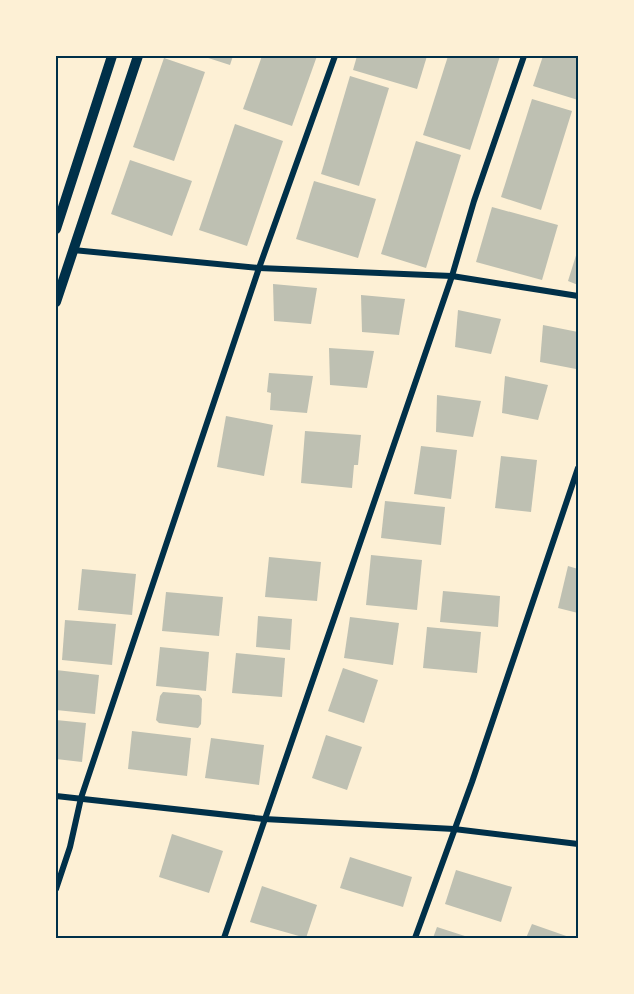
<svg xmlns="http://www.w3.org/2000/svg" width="634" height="994" viewBox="0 0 634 994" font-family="Manrope,sans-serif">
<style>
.building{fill:#bec0b2}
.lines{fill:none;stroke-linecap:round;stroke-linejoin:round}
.minor{stroke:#003049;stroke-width:6}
.tertiary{stroke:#003049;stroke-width:10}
.neatline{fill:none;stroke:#003049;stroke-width:2}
</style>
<rect width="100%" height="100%" fill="#fdf0d5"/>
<g class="building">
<polygon points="202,56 233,56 230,65"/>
<polygon points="262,56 317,56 292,126 243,109"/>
<polygon points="357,56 427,56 417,89 353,70"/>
<polygon points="448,56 500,56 470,150 423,135"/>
<polygon points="543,56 578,56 578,100 533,86"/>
<polygon points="164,58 205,72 174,161 133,147"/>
<polygon points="350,76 389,88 359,186 321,174"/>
<polygon points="532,99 572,111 541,210 501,197"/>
<polygon points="235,124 283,141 247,246 199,230"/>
<polygon points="416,141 461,155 426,268 381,254"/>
<polygon points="130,160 192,181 172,236 111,214"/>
<polygon points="314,181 376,199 358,258 296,239"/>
<polygon points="492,207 558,225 542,280 476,262"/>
<polygon points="578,249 578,285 568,281"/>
<polygon points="273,284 317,288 311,324 274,321"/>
<polygon points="361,295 405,299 399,335 362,332"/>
<polygon points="458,310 501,319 491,354 455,347"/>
<polygon points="543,325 578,332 576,369 540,362"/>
<polygon points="329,348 374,351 367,388 330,385"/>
<polygon points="269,373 313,376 307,413 270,410 271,393 267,392"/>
<polygon points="505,376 548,385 538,420 502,413"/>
<polygon points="437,395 481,401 473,437 436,432"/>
<polygon points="226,416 273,425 264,476 217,467"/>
<polygon points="305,431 361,435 358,465 354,465 352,488 301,483"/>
<polygon points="421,446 457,450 451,499 414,494"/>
<polygon points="501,456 537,460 531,512 495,508"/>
<polygon points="385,501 445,507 441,545 381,538"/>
<polygon points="371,555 422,560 417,610 366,605"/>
<polygon points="269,557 321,562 317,601 265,597"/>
<polygon points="568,566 578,569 578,613 558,608"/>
<polygon points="82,569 136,574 132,615 78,610"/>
<polygon points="443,591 500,596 498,627 440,622"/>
<polygon points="166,592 223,597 219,636 162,631"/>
<polygon points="258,616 292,619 290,650 256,647"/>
<polygon points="350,617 399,623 393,665 344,658"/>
<polygon points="65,620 116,624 112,665 62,660"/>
<polygon points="427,627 481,632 477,673 423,668"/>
<polygon points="160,647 209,652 206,691 156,686"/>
<polygon points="236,653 285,658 282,697 232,693"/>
<polygon points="343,668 378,680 364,723 328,711"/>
<polygon points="56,670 99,675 95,714 56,710"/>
<polygon points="163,692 199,695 202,699 201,724 198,728 159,723 156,720 160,696"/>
<polygon points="56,720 86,723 82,762 56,759"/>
<polygon points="132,731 191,738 187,776 128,769"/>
<polygon points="326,735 362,747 347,790 312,778"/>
<polygon points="211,738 264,745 259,785 205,778"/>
<polygon points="172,834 223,851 209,893 159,877"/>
<polygon points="350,857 412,877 403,907 340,888"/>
<polygon points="456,870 512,887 501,922 445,904"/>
<polygon points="262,886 317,905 306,938 250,922"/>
<polygon points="532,924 572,938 526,938"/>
<polygon points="437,927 471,938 433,938"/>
</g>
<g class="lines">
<g class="minor">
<polyline points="73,250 259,268 452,276 578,296"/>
<polyline points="56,796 264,819 454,829 578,844"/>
<polyline points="56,889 70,847 81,798 259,268 335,56"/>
<polyline points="224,938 452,276 474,201 524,56"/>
<polyline points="415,938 472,782 578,468"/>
</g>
<g class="tertiary">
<polyline points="56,229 112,56"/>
<polyline points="56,302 138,56"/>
</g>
</g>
<rect width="634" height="994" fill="none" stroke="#fdf0d5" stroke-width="114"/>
<rect x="57" y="57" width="520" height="880" class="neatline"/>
</svg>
